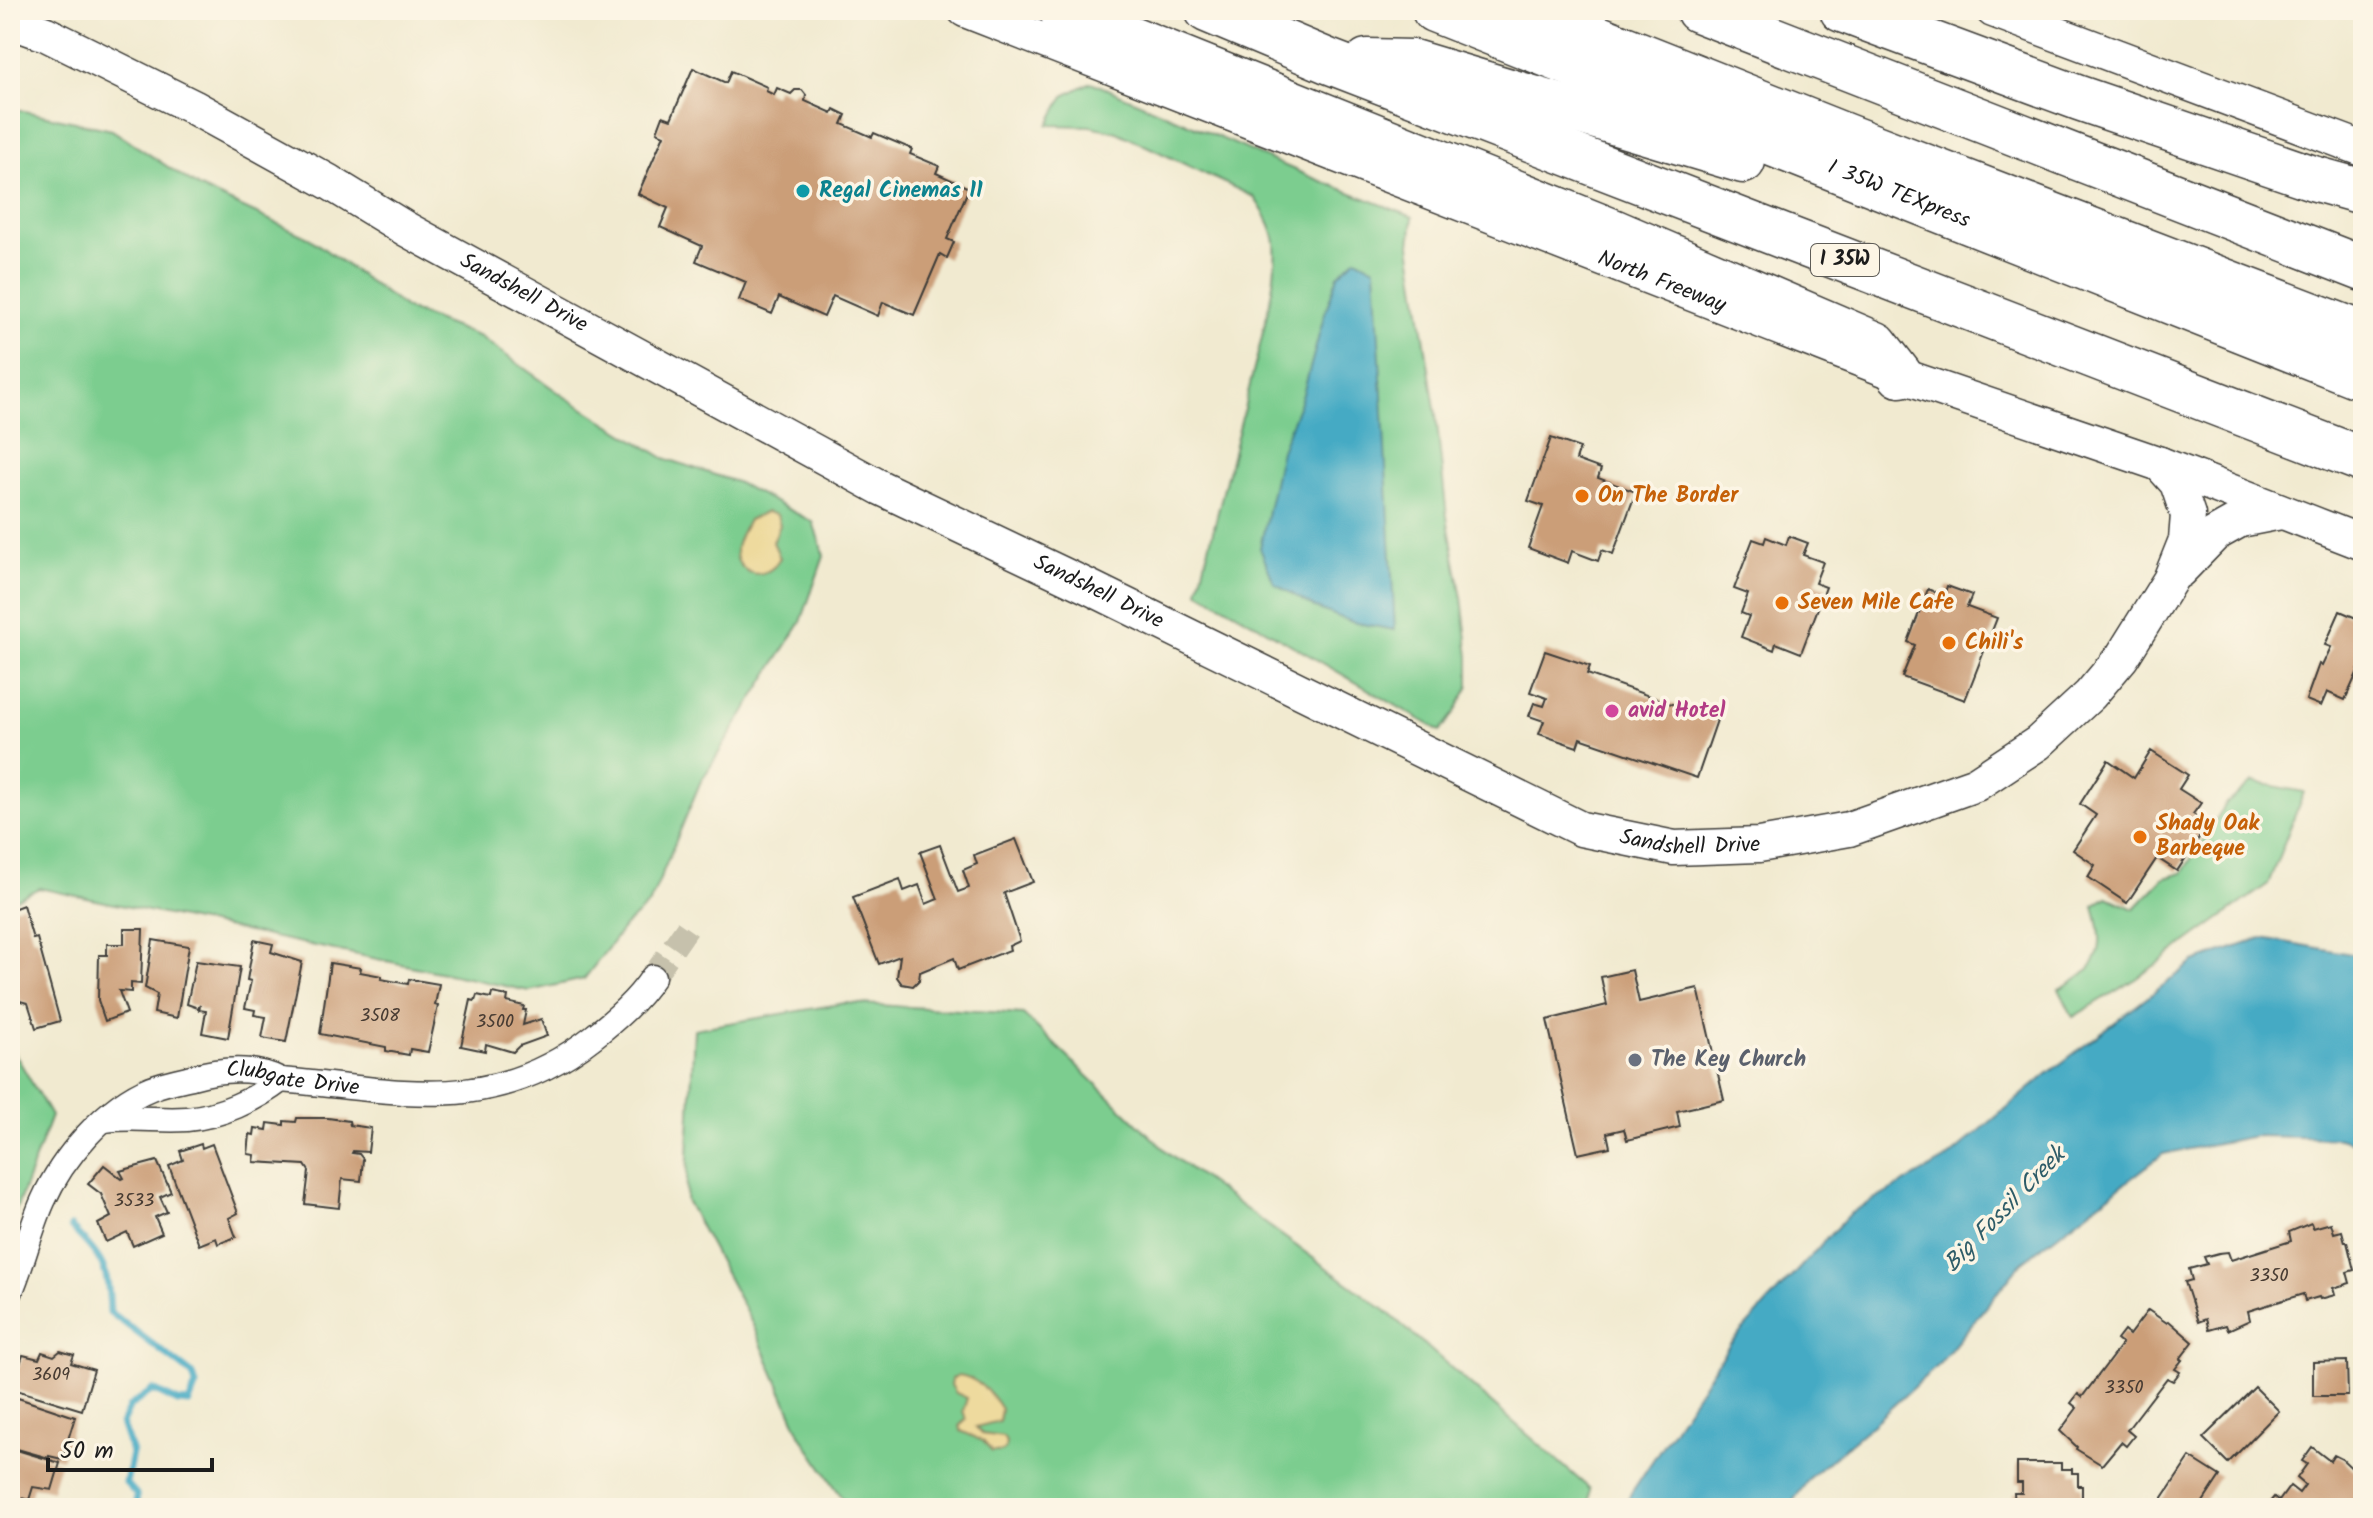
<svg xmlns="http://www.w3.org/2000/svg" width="2373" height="1518" viewBox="0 0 2373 1518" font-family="Kalam,sans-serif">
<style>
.green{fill:#7ccd8f;stroke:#4c7456;stroke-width:2}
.sand{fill:#eeda9e;stroke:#857b5d;stroke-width:2}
.water{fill:#44aac4;stroke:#306370;stroke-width:2}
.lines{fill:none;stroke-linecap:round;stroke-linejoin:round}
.stream{stroke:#44aac4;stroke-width:7}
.building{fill:#cb9e78}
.street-tunnel{stroke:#c6c1ac;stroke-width:24;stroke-dasharray:24 12;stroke-linecap:butt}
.street-casing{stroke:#3c3b37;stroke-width:27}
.secondary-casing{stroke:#3c3b37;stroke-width:37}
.highway-casing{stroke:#3c3b37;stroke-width:47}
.street{stroke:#fff;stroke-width:24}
.secondary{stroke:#fff;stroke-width:34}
.highway{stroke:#fff;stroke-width:44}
.culture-dot{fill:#0f9aa8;stroke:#fcf5e5;stroke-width:3}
.food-dot{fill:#e8710a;stroke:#fcf5e5;stroke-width:3}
.hotel-dot{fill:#d1479c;stroke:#fcf5e5;stroke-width:3}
.worship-dot{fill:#6b7280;stroke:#fcf5e5;stroke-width:3}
.labels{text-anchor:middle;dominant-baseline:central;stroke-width:7;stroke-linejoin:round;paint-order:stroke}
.number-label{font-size:18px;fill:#483c33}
.shield{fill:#fcf5e5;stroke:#5f5d58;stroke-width:2}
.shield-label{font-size:20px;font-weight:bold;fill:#1c1c1c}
.culture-label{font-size:22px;font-weight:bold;fill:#0d838f;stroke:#fcf5e5;text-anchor:start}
.street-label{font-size:22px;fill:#1c1c1c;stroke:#fcf5e5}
.food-label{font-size:22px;font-weight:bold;fill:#c56008;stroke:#fcf5e5;text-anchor:start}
.hotel-label{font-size:22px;font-weight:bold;fill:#b23c85;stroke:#fcf5e5;text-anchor:start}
.worship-label{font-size:22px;font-weight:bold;fill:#5b616d;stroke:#fcf5e5;text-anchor:start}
.water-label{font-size:24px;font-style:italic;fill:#2e5c68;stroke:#fcf5e5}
</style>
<rect width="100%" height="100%" fill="#fcf5e5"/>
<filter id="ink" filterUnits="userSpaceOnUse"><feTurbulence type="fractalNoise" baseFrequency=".0125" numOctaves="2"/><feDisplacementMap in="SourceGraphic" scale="16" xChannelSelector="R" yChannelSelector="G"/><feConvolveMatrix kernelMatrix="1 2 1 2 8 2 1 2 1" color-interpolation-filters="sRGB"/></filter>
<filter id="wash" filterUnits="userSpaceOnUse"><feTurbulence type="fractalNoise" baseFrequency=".006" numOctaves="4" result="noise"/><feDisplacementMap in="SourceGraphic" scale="32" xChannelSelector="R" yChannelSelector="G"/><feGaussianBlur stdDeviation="1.8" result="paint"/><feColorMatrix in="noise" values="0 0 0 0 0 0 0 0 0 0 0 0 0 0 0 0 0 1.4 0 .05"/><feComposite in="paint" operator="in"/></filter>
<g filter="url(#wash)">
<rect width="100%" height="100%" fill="#f1ead0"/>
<g class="green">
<path d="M1091,82L1311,177L1413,217L1410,245L1436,415L1447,517L1462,598L1469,657V686L1454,714L1440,731L1198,591L1259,349C1266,318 1278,275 1275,243C1273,226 1263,211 1254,197L1117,132L1090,126L1048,125L1064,96Z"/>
<polygon points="10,108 112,130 200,188 309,238 407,309 480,337 565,397 664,458 736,482 813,522 824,556 801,622 700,783 650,903 625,926 584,979 529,991 39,888 10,902"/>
<path d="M2253,782L2304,792L2268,884L2136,979L2073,1017L2059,989C2101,967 2107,951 2094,906L2107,897L2134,909L2163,879L2182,873L2226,804Z"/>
<polygon points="845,1003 1023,1014 1167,1152 1386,1311 1590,1489 1589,1508 849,1508 801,1436 753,1325 686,1200 694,1029"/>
<polygon points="10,1045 51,1116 10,1226"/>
</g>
<g class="sand">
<path d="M766,512L777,515L780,525L773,542L780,558C767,584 735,575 736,550C736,540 744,528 748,520Z"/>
<path d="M958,1375C977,1377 991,1393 1001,1409L999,1421L976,1427L982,1434L1003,1437L1006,1442L1005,1449L1001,1452H992L983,1441L961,1431L960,1425L966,1419L963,1411L967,1398L956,1393L951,1385L952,1379Z"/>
</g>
<g class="water">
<polygon points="1356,258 1375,268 1395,630 1352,622 1316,608 1274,583 1260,548 1281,450 1303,394 1325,313 1338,275"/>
<polygon points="2262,938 2363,956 2363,1145 2339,1138 2255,1136 2163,1154 2021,1263 1940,1363 1874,1423 1811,1476 1788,1508 1625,1508 1631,1493 1730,1344 1849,1214 1945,1160 2047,1074 2194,962"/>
</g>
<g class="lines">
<path class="stream" d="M71,1227C103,1260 108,1265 110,1312L193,1375L196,1385L189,1403L178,1402L153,1390L130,1406L122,1423L132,1453L126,1483L136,1494L137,1508"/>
</g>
<g id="blocks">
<g class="building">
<polygon points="693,68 726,83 731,71 767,87 766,91 774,95 777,88 791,94 795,90 802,90 806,95 805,101 832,113 834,109 846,115 842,124 872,137 874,133 912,149 910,154 939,166 936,173 969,188 947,239 954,242 947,258 940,254 914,315 883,302 878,316 833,296 824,317 779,297 772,314 739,300 746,282 696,261 702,246 660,227 668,208 638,194 664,135 657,132 663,116 671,119"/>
<polygon points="1551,438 1580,448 1576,460 1601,469 1598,478 1636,492 1613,554 1602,550 1598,561 1572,551 1568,563 1528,548 1543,506 1528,501"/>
<polygon points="1789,536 1808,543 1803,555 1823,562 1815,583 1826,587 1801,653 1776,643 1774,650 1741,637 1749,616 1741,613 1748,594 1734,589 1753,539 1764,543 1766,537 1786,545"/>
<polygon points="1947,586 1972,595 1967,607 1997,618 1965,700 1902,677 1915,645 1908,642 1928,589 1944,596"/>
<polygon points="2340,611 2363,621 2363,660 2345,700 2327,692 2321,706 2306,700 2319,664 2322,666 2331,647 2325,645"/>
<polygon points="1545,651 1590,666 1587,674 1717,720 1697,778 1580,738 1577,747 1539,734 1544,721 1529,716 1534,703 1544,706 1547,698 1530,692"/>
<polygon points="2151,751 2188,775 2179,789 2201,803 2193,814 2208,824 2177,871 2157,858 2127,903 2088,877 2095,865 2073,850 2096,815 2080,804 2108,760 2134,778"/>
<polygon points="1016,839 1033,882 1004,893 1020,941 1009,946 1010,950 958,970 954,958 920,972 919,980 913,986 902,984 897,977 900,956 879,964 853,897 900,879 904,891 919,885 926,904 938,899 920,852 940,845 958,892 969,888 963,870 977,864 974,855"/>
<polygon points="23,905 33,939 37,938 60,1021 36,1028 28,1003 20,1001 16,991 10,989 10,910"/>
<polygon points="124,929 143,929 141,984 131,983 131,992 119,991 127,1013 105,1021 98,1000 99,955 107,955 107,944 124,944"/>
<polygon points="153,940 189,946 177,1018 154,1013 157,994 145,988"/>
<polygon points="254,940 273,944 271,952 302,962 286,1042 262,1038 266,1017 254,1015 255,1010 245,1008 251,981 247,980"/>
<polygon points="196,961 240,967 228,1038 202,1033 206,1011 199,1010 200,1005 198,1008 187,1004"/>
<polygon points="330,963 361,968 360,972 382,976 381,979 408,984 409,979 439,984 435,1005 438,1006 428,1052 410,1049 409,1055 386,1051 386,1047 320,1034"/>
<polygon points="1632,970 1639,1002 1698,988 1724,1100 1677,1111 1680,1127 1627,1140 1624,1129 1607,1133 1610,1147 1578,1154 1547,1020 1607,1005 1601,977"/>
<polygon points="492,993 508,996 507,1002 524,1006 523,1010 526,1010 523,1025 541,1019 547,1036 519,1046 513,1052 486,1044 485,1051 461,1046 471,1000 475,1001 477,995 491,998"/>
<polygon points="297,1118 328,1118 349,1121 350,1125 371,1128 368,1152 353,1151 352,1153 359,1154 363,1159 361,1181 342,1179 339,1208 305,1204 309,1171 305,1165 254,1162 255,1155 248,1154 250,1134 254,1135 255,1128 267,1130 268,1123 284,1125 284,1121 296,1122"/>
<polygon points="201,1144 202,1148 212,1144 238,1213 229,1218 236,1237 218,1244 216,1238 199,1245 169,1166 183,1160 180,1151"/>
<polygon points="157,1161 171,1192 160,1197 167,1212 155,1217 162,1233 133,1246 127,1232 106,1242 98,1224 111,1217 101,1194 88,1184 104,1165 122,1179 124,1178 120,1171"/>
<polygon points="2311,1223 2313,1228 2331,1223 2334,1233 2342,1231 2345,1242 2347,1242 2354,1270 2347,1272 2350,1283 2333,1288 2335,1295 2320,1299 2319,1297 2305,1301 2303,1294 2248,1311 2250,1320 2228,1330 2226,1325 2209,1330 2206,1319 2198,1322 2185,1282 2192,1280 2189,1269 2207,1264 2204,1257 2219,1253 2228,1252 2231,1260 2291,1241 2289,1232"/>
<polygon points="2148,1310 2167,1323 2169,1321 2193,1342 2180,1359 2182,1360 2175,1369 2180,1372 2173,1381 2167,1378 2127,1430 2134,1436 2126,1446 2121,1442 2102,1465 2076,1449 2077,1447 2060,1431 2077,1408 2071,1403 2078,1394 2082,1397 2122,1344 2117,1340 2124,1331 2129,1335"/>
<polygon points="60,1351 74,1355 71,1363 94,1370 82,1410 13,1389 15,1382 10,1381 10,1364 19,1367 23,1355 39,1359 42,1352 54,1356"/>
<polygon points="2347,1361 2348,1396 2313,1396 2313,1362"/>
<polygon points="2255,1387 2279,1411 2228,1463 2203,1438"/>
<polygon points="18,1398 75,1417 62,1459 49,1456 49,1458 10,1447 10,1420"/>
<polygon points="2312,1447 2330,1461 2334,1455 2342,1459 2359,1475 2354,1481 2363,1488 2363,1508 2357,1503 2353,1508 2265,1508 2274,1497 2279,1501 2290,1486 2299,1493 2305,1485 2297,1478 2307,1464 2302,1461"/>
<polygon points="10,1448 60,1463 52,1490 33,1487 29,1500 10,1495"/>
<polygon points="2190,1457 2220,1476 2199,1508 2156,1508"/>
<polygon points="2017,1463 2061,1463 2061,1469 2072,1469 2072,1473 2078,1473 2078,1486 2082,1486 2082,1499 2077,1499 2077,1508 2022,1508 2022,1505 2015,1505 2014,1493 2022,1493 2022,1483 2017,1483"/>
</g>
</g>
</g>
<g filter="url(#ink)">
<use href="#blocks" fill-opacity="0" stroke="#3c3b37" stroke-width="2"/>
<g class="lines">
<polyline class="street-tunnel" points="653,977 687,928"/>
<defs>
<g id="street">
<path d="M105,1120C133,1116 159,1121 187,1119C220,1116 255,1100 281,1080"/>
<path id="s1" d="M10,1293C23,1263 30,1230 43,1201C62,1158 106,1106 151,1088C164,1083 179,1080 192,1077C220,1069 255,1066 281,1080C399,1090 490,1118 593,1037C616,1019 637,1001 653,977"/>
</g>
<g id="secondary">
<path id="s2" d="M965,10L1900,375L2160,464L2363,543"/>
<polyline points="1993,10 2363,149"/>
<path id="s3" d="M10,21L46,34L193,107L329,182L406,229L881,488L1089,587L1581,829L1674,848L1759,845L1849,829L1976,784L2038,743L2090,695L2122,657L2170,580L2186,540L2188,515L2177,483L2160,464"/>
<polyline points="2179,571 2215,534 2240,520 2281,512"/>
</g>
<g id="highway">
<polyline points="1061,10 1615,232 1876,344 1900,375"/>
<polyline points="1207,10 1328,61 2363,460"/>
<path id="s4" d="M1434,10L2363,378"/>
<polyline points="1528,10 1846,136 2363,334"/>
<polyline points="1698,10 2363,269"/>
<polyline points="1842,10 2079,98 2313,178 2363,192"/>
<polyline points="1367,61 1413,62 1743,161"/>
</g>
</defs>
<use href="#street" class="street-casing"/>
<use href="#secondary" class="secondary-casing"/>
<use href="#highway" class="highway-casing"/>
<use href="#street" class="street"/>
<use href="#secondary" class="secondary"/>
<use href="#highway" class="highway"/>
</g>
</g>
<circle class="culture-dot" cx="803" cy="191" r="8"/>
<g class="food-dot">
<circle cx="1582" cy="496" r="8"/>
<circle cx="1782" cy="603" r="8"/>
<circle cx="1949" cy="643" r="8"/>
<circle cx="2140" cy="837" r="8"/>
</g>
<circle class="hotel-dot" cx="1612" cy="711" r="8"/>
<circle class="worship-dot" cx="1635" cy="1060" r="8"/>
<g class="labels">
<g class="number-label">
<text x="380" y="1016">3508</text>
<text x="495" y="1022">3500</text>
<text x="134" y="1201">3533</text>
<text x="2269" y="1276">3350</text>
<text x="51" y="1375">3609</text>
<text x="2124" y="1388">3350</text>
</g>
<rect class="shield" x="1811" y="244" width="68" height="32" rx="6"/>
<g class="shield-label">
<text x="1845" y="260">I 35W</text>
</g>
<g class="culture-label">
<text x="819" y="191">Regal Cinemas 11</text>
</g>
<g class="street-label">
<text stroke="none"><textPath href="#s4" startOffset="500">I 35W TEXpress</textPath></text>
<text stroke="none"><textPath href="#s2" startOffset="748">North Freeway</textPath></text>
<text stroke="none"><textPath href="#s3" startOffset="582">Sandshell Drive</textPath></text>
<text stroke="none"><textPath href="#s3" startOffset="1230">Sandshell Drive</textPath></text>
<text stroke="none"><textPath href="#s3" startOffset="1878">Sandshell Drive</textPath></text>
<text stroke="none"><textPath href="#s1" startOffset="402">Clubgate Drive</textPath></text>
</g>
<g class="food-label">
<text x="1598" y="496">On The Border</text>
<text x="1798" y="603">Seven Mile Cafe</text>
<text x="1965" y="643">Chili's</text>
<text x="2156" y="824">Shady Oak<tspan x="2156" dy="25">Barbeque</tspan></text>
</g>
<g class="hotel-label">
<text x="1628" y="711">avid Hotel</text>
</g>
<g class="worship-label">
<text x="1651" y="1060">The Key Church</text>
</g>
<g class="water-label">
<text transform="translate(2005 1210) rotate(-46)">Big Fossil Creek</text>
</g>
</g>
<rect width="2373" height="1518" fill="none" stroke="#fcf5e5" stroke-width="40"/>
<path d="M48 1458v12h164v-12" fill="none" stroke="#1c1c1c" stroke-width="4"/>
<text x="60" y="1458" font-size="24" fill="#1c1c1c" stroke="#fcf5e5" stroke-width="6" paint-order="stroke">50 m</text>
</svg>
